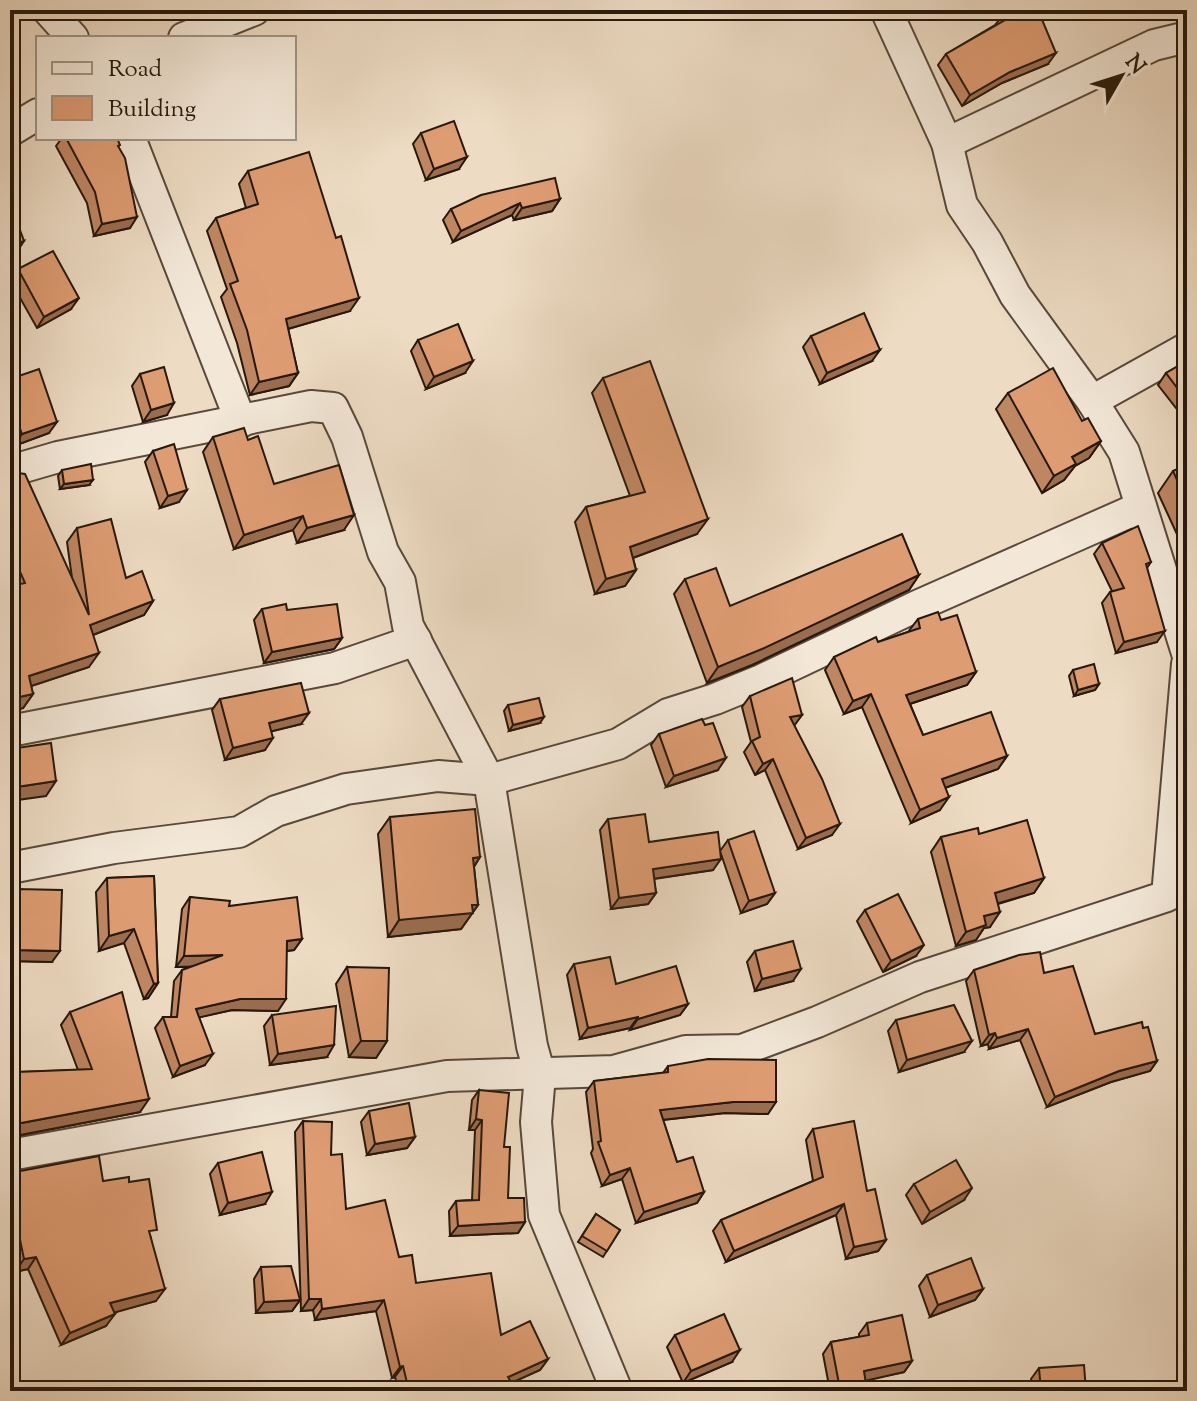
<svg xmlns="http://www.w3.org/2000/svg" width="1197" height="1401" viewBox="0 0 1197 1401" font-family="'Sorts Mill Goudy',serif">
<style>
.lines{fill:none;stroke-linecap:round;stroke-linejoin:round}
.minor-casing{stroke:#58493a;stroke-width:34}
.path{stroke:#27180c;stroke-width:5;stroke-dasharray:6 4;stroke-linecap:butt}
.minor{stroke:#f3e8d8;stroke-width:30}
.wall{fill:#bf8662;stroke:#27180c;stroke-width:2}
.shaded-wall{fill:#9b6d50;stroke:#27180c;stroke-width:2}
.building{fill:#de9c72;stroke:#27180c;stroke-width:2}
</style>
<rect width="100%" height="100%" fill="#eddbc3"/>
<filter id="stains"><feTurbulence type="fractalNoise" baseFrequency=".0025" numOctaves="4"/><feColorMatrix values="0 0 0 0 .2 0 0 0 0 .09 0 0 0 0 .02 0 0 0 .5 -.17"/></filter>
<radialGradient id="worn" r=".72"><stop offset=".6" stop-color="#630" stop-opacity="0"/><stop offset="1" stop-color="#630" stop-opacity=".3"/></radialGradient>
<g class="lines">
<defs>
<g id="minor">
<polyline points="48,10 73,38"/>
<polyline points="886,10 947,143 962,205 987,242 1015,295 1092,401 1124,452 1187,653"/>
<polyline points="184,38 254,10"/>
<polyline points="10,131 38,114"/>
<polyline points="130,138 241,422"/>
<polyline points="947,143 1154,45 1187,37"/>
<polyline points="1092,401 1187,348"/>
<polyline points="10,471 58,457 311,406 333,408 347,437 383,552 400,582 408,626 489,780 532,1046 540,1075 536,1122 544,1215 617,1391"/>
<polyline points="10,731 335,668 416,640"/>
<polyline points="10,868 114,848 239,832 276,811 346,789 438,776 489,780 618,744 668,714 715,699 759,681 917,606 1141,507"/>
<polyline points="10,1155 447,1076 614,1071 686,1051 742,1050 817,1022 920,977 1167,896 1187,664"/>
</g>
</defs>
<use href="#minor" class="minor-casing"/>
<polyline class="path" points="82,1391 83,1391"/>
<use href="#minor" class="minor"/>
</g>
<g class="wall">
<polygon points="1003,15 1048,64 1002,83 962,106 938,65 946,54 995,25"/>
<polygon points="421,133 459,169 426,180 413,144"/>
<polygon points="62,138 117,138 130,228 94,236 87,203 56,146"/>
<polygon points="248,171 350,311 288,329 298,373 289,386 250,395 237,343 221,297 227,289 207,231 216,218 246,208 239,184"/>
<polygon points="560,199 552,211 514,220 512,215 453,242 443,220 451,209"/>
<polygon points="18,269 71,309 37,328 10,280"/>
<polygon points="811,336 872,361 820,384 803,347"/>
<polygon points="418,340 465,373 426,389 411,351"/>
<polygon points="1187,361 1187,422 1158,385 1166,373"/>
<polygon points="140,374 167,415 143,422 132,386"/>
<polygon points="603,378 697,534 633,558 636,570 625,586 595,594 575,522 586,507 630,496 592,393"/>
<polygon points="10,379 49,433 14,446 10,435"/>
<polygon points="1008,393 1082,421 1101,441 1089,458 1075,466 1064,480 1042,493 996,409"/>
<polygon points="213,437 248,440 274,484 344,530 297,543 293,530 234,549 203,452"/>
<polygon points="153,451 179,502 160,508 145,462"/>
<polygon points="1187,465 1187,556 1158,493 1173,471"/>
<polygon points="62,470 89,485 60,489 58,476"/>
<polygon points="10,472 72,578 67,542 77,528 126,578 153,601 144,615 93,635 89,667 31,686 33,694 23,708 10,711"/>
<polygon points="1102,543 1151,562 1147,568 1157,642 1116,653 1102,603 1110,592 1112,591 1094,554"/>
<polygon points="919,575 909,590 752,665 707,683 674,594 685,579 730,606"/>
<polygon points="262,609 287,610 342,638 334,649 264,663 254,620"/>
<polygon points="918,619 941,620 976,672 967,685 910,704 923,735 1007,756 998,769 945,788 940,810 911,823 862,707 844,714 825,670 834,657 908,632"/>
<polygon points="1073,670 1099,684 1095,690 1074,696 1069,676"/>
<polygon points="750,696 802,715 794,725 832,835 798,849 765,770 755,775 744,752 751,742 742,707"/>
<polygon points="220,699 301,724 271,731 265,750 225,760 212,710"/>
<polygon points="508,705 540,723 509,731 504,711"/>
<polygon points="705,725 718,770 666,787 651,745 659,734"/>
<polygon points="390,817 480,857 474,867 478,905 461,929 388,937 378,834"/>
<polygon points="608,819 649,842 720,851 728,840 775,893 767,904 741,913 721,854 713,870 654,879 656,893 648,904 611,909 600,830"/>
<polygon points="979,834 1044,878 1034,893 998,904 990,927 984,928 976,940 956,946 931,852 941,837"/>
<polygon points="154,876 158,983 148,998 144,999 124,943 99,951 96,892 107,878"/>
<polygon points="16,889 52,962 10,961 10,898"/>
<polygon points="190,897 229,906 302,939 294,950 286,951 278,1011 232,1010 199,1017 205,1065 173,1077 155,1028 163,1017 171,1017 174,981 182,970 191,967 176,967 182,909"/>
<polygon points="865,910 916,956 883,972 857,921"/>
<polygon points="755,951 793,981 755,991 747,962"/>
<polygon points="574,964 616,984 688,1004 680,1015 630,1030 630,1028 580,1039 567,975"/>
<polygon points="347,967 387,1041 376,1058 349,1057 336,984"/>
<polygon points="974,970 1044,973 1095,1034 1143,1028 1157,1061 1150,1071 1111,1082 1047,1107 1020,1040 989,1049 988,1044 981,1046 966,981"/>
<polygon points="70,1012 140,1112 10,1137 10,1049 17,1072 78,1070 61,1025"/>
<polygon points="272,1015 327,1057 270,1065 264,1026"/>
<polygon points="896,1020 964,1052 899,1072 888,1031"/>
<polygon points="668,1066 768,1114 725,1113 663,1120 677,1162 704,1192 697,1203 636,1223 622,1179 602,1186 591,1153 593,1149 586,1092 594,1081 663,1073"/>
<polygon points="479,1090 504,1147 508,1198 525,1222 518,1233 450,1236 449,1211 456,1201 472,1200 475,1130 469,1130 472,1100"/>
<polygon points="369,1111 415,1137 407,1148 367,1155 361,1122"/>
<polygon points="303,1121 331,1155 346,1209 399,1257 416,1283 501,1335 548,1359 540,1370 511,1383 516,1391 399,1391 395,1377 392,1378 376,1311 315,1320 313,1310 301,1311 295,1132"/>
<polygon points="813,1129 867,1191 886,1240 878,1251 846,1259 836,1215 726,1262 713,1231 721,1220 813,1181 806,1140"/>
<polygon points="218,1163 265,1204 220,1215 210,1174"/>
<polygon points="10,1173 103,1181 129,1182 151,1238 156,1301 114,1312 106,1326 61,1345 28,1269 15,1272 10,1246"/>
<polygon points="914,1184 964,1200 922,1224 906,1195"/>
<polygon points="596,1214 620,1230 603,1257 578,1242"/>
<polygon points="261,1267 300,1300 292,1311 256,1313 254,1279"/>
<polygon points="927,1275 983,1289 975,1300 930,1317 919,1286"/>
<polygon points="867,1323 912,1361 904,1372 865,1380 866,1384 861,1391 830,1391 823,1354 831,1342 859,1337 859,1334"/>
<polygon points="675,1335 732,1362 683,1383 667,1347"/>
<polygon points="1039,1368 1086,1391 1032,1391 1031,1379"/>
</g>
<g class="shaded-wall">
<polygon points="1056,53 1048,64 1002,83 962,106 970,95 1010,72"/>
<polygon points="467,157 459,169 426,180 434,169"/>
<polygon points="560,199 552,211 514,220 522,208"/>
<polygon points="520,203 512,215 453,242 461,231"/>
<polygon points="137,217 130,228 94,236 102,224"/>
<polygon points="24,241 13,258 10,259 10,246"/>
<polygon points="79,298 71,309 37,328 44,317"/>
<polygon points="359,298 350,311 277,332 286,319"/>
<polygon points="880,350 872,361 820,384 827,373"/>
<polygon points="473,361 465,373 426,389 434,377"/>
<polygon points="298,373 289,386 250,395 259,382"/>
<polygon points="174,403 167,415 143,422 151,410"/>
<polygon points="57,422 49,433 14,446 22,434"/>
<polygon points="1101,441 1089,458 1075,466 1064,480 1042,493 1054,476 1072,457"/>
<polygon points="93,480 89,485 60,489 64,484"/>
<polygon points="187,490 179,502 160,508 168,496"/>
<polygon points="354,515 344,530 297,543 307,528"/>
<polygon points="303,516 293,530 234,549 244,535"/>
<polygon points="708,519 697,534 619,563 630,547"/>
<polygon points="636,570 625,586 595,594 606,579"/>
<polygon points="919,575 909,590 752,665 707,683 718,667"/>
<polygon points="153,601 144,615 80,640 90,625"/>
<polygon points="1165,631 1157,642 1116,653 1124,642"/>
<polygon points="342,638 334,649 264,663 272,652"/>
<polygon points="99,653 89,667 19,690 29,676"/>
<polygon points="976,672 967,685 897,708 906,695"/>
<polygon points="1099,684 1095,690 1074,696 1078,690"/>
<polygon points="33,694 23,708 10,711 10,699"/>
<polygon points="871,694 862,707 844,714 853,701"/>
<polygon points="309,713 301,724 261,734 269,723"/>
<polygon points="802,715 794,726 790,717"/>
<polygon points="544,717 540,723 509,731 513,725"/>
<polygon points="273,738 265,750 225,760 233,748"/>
<polygon points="1007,756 998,769 933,792 942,779"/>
<polygon points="726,758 718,770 666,787 674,776"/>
<polygon points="773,759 765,770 755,775 763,764"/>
<polygon points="56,781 46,796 10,801 10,788"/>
<polygon points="949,797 940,810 911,823 920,810"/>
<polygon points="840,824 832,835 798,849 806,838"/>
<polygon points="480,857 469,874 473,858"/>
<polygon points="721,859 713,870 645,880 653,869"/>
<polygon points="1044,878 1034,893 985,907 995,893"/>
<polygon points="656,893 648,904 611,909 619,898"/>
<polygon points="775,893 767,904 741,913 749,901"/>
<polygon points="472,905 478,905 461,929 388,937 399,920"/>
<polygon points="1000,912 990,927 984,928 976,940 956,946 966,932 984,916"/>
<polygon points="134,929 124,943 99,951 109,936"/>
<polygon points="302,939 294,950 279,952 287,941"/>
<polygon points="924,945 916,956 883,972 891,961"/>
<polygon points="15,950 60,951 52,962 10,961 10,956"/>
<polygon points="223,955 215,966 176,967 184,956"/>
<polygon points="801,969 793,981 755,991 762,979"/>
<polygon points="158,983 148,998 144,999 154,984"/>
<polygon points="240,999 286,999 278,1011 232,1010 188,1020 196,1009"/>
<polygon points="688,1004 680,1015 630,1030 638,1019"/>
<polygon points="638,1017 630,1028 580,1039 588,1028"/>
<polygon points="1028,1029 1020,1040 989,1049 997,1038"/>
<polygon points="995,1033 988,1044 981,1046 989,1035"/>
<polygon points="361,1041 387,1041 376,1058 349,1057"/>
<polygon points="972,1041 964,1052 899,1072 907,1060"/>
<polygon points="334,1045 327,1057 270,1065 278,1054"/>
<polygon points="213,1054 205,1065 173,1077 180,1066"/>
<polygon points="1157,1061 1150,1071 1111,1082 1047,1107 1055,1097 1119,1071"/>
<polygon points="149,1099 140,1112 10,1137 10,1128 16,1124"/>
<polygon points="733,1102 776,1102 768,1114 725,1113 652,1121 660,1110"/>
<polygon points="476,1119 482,1120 475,1130 469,1130"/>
<polygon points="415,1137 407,1148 367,1155 375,1144"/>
<polygon points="630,1168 622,1179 602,1186 610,1175"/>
<polygon points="972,1188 964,1200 922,1224 930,1212"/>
<polygon points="272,1192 265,1204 220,1215 228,1203"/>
<polygon points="704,1192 697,1203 636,1223 644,1212"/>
<polygon points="844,1204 836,1215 726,1262 734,1251"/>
<polygon points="525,1222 518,1233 450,1236 458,1226"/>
<polygon points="886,1240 878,1251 846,1259 854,1247"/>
<polygon points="36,1257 28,1269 15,1272 24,1259"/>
<polygon points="165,1289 156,1301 102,1316 110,1303"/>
<polygon points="983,1289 975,1300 930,1317 938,1305"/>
<polygon points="309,1299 321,1299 313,1310 301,1311"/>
<polygon points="300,1300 292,1311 256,1313 264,1302"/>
<polygon points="384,1300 376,1311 315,1320 322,1309"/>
<polygon points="115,1314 106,1326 61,1345 70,1333"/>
<polygon points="740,1350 732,1362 683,1383 691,1371"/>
<polygon points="548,1359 540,1370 500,1388 508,1377"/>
<polygon points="912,1361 904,1372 856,1383 864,1371"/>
<polygon points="403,1366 395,1377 392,1378 400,1367"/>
<polygon points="475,1384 470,1391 448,1391"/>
<polygon points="866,1384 861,1391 839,1391 840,1389"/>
</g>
<g class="building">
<polygon points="1015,10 1038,10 1056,53 1010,72 970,95 946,54 1005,20 1003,15"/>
<polygon points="454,121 467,157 434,169 421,133"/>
<polygon points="66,138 117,138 120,145 118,146 125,158 137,217 102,224 95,192"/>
<polygon points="309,152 336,238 341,236 359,298 286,319 298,373 259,382 247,330 230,284 238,281 216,218 258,204 248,171"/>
<polygon points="555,178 560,199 522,208 520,203 461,231 451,209 481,195"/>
<polygon points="10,203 24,241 10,246"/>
<polygon points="53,251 79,298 44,317 18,269"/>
<polygon points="864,313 880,350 827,373 811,336"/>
<polygon points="458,324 473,361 434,377 418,340"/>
<polygon points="650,361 708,519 630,547 636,570 606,579 586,507 645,492 603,378"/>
<polygon points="1187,361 1187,401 1166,373"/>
<polygon points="164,367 174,403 151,410 140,374"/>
<polygon points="1053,368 1082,421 1088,418 1101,441 1072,457 1076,464 1054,476 1008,393"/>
<polygon points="39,369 57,422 22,434 10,402 10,379"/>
<polygon points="244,428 248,440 258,436 274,484 339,465 354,515 307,528 303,516 244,535 213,437"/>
<polygon points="174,444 187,490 168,496 153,451"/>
<polygon points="91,464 93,480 64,484 62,470"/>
<polygon points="1187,465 1187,502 1173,471"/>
<polygon points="10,472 25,474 89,615 77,528 111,519 126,578 142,571 153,601 90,625 99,653 29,676 33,694 10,699 10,586 25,583 10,549"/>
<polygon points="1138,526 1151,562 1146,564 1165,631 1124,642 1110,592 1124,588 1102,543"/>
<polygon points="902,534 919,575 762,649 718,667 685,579 716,568 730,606"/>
<polygon points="286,604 287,610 337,604 342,638 272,652 262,609"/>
<polygon points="938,612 941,620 957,615 976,672 906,695 923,735 991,712 1007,756 942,779 949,797 920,810 871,694 853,701 834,657 876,637 878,642 920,628 918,619"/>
<polygon points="1094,664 1099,684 1078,690 1073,670"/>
<polygon points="792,678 802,715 790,717 822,779 840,824 806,838 773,759 763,764 752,741 760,737 750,696"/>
<polygon points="301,683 309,713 269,723 273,738 233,748 220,699"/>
<polygon points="539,698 544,717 513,725 508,705"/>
<polygon points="702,719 705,725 713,723 726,758 674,776 659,734"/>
<polygon points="51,743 56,781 10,788 10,749"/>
<polygon points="475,809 480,857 473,858 478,905 472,905 473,913 399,920 390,817"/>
<polygon points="645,814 649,842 718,832 721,859 653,869 656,893 619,898 608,819"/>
<polygon points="1027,820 1044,878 995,893 1000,912 984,916 986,925 966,932 941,837 978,828 979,834"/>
<polygon points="754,831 775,893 749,901 728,840"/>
<polygon points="154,876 158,983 154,984 134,929 109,936 107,878"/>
<polygon points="16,889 62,890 60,951 15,950"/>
<polygon points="898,894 924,945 891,961 865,910"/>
<polygon points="190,897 230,901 229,906 297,897 302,939 287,941 286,999 240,999 196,1009 213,1054 180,1066 163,1017 177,1017 182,970 223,955 184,956"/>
<polygon points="793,941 801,969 762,979 755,951"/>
<polygon points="1040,952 1044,973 1073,966 1095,1034 1142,1022 1143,1028 1148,1027 1157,1061 1119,1071 1055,1097 1028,1029 997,1038 995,1033 989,1035 974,970 1019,955"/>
<polygon points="610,957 616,984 676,966 688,1004 638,1019 638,1017 588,1028 574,964"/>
<polygon points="347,967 389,968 387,1041 361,1041"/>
<polygon points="122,992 149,1099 16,1124 10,1128 10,1049 14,1049 17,1072 92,1069 70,1012"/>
<polygon points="954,1005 972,1041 907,1060 896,1020"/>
<polygon points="336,1006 334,1045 278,1054 272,1015"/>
<polygon points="708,1059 776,1060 776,1102 733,1102 660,1110 677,1162 693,1157 704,1192 644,1212 630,1168 610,1175 598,1142 601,1141 594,1081 668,1072 668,1066"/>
<polygon points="479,1090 509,1093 504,1147 510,1147 508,1198 524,1198 525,1222 458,1226 456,1201 479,1200 482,1120 476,1119"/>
<polygon points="409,1103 415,1137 375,1144 369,1111"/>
<polygon points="303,1121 332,1122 331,1155 342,1154 346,1209 385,1200 399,1257 412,1255 416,1283 491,1273 501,1335 530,1321 548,1359 508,1377 516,1391 480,1391 475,1384 448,1391 409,1391 403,1366 400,1367 384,1300 322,1309 321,1299 309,1299"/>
<polygon points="854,1121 867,1191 875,1189 886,1240 854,1247 844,1204 734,1251 721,1220 823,1177 813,1129"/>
<polygon points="262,1152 272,1192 228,1203 218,1163"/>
<polygon points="99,1156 103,1181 129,1177 129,1182 149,1179 157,1230 149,1231 165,1289 110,1303 115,1314 70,1333 36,1257 24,1259 10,1191 10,1173"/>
<polygon points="956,1160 972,1188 930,1212 914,1184"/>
<polygon points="596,1214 620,1230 607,1251 582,1236"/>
<polygon points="971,1258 983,1289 938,1305 927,1275"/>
<polygon points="291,1266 300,1300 264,1302 261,1267"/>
<polygon points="724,1314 740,1350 691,1371 675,1335"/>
<polygon points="902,1315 912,1361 864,1371 866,1384 840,1389 831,1342 869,1335 867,1323"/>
<polygon points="1084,1365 1086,1391 1041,1391 1039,1368"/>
<polygon points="954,1385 955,1391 928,1391"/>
</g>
<rect width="1197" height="1401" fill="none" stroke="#eddbc3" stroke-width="40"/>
<rect x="12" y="12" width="1173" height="1377" fill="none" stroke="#27180c" stroke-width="4"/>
<rect x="20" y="20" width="1157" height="1361" fill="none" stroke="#27180c" stroke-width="2"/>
<rect x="36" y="36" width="260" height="104" fill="#f3e8d8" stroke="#a19586" stroke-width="2"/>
<rect x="52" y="62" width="40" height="12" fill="#f3e8d8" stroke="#a19586" stroke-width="2"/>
<text x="108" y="76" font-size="24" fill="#27180c">Road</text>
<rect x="52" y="96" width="40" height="24" fill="#de9c72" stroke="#a19586" stroke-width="2"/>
<text x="108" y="116" font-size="24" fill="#27180c">Building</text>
<g transform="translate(1121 76) rotate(51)" stroke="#f3e8d8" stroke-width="6" paint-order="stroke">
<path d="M0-6L14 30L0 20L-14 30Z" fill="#27180c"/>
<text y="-12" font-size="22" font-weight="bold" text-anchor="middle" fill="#27180c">N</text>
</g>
<rect width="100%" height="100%" filter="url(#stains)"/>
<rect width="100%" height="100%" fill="url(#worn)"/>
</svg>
